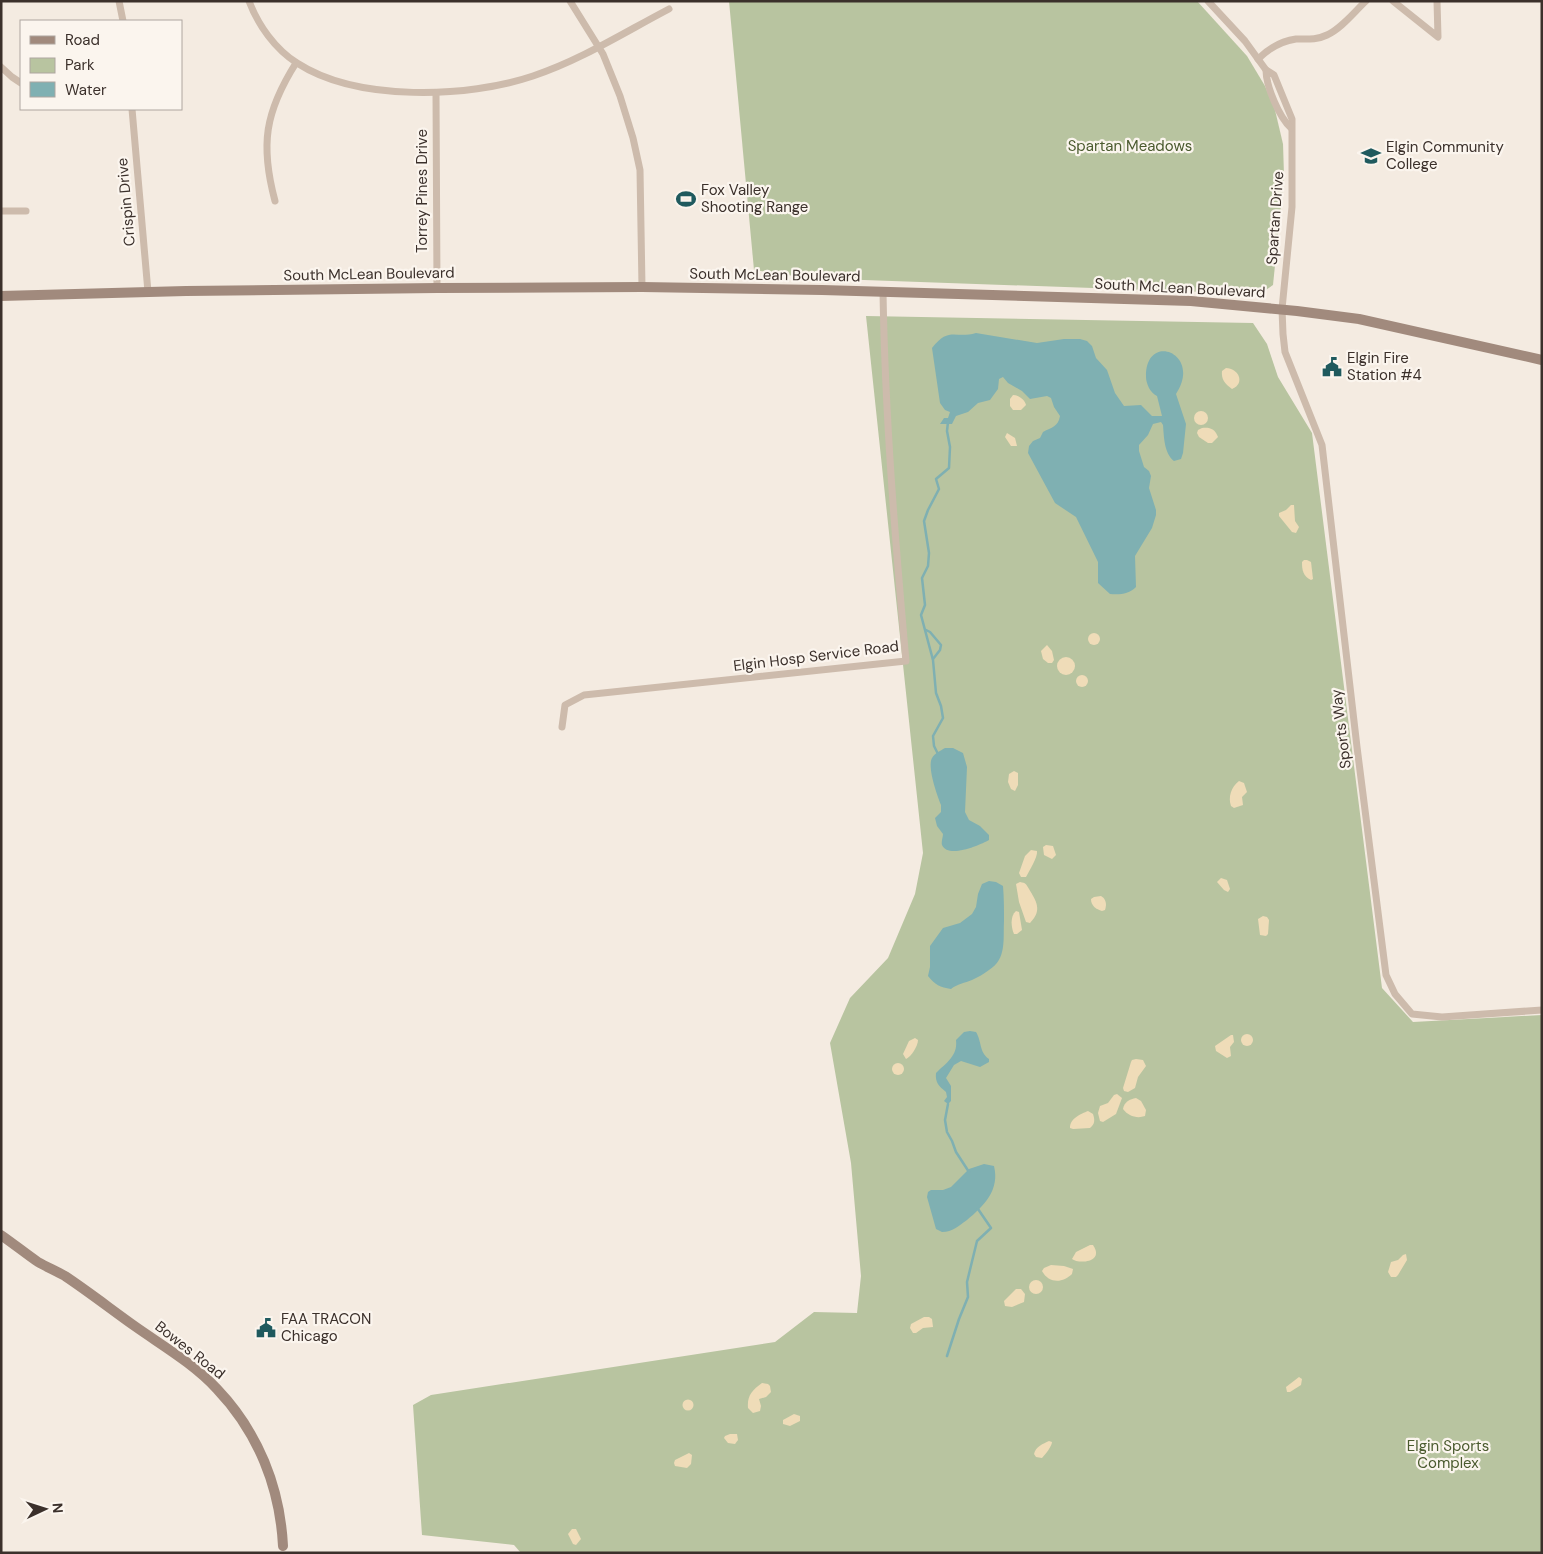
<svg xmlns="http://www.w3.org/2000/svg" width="1543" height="1554" viewBox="0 0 1543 1554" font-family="'DM Sans',sans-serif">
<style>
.green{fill:#b8c4a0}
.sand{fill:#efdcb8}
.water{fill:#7fb0b2}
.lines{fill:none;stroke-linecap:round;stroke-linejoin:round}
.stream{stroke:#7fb0b2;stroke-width:2.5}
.minor{stroke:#cdbbac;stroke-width:7}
.secondary{stroke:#a18a7d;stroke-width:10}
.labels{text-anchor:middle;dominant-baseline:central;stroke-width:4.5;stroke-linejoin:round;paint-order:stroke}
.park-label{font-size:15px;fill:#4a5a2e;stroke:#fbf5ee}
.poi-label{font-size:15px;fill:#3b302b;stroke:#fbf5ee;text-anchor:start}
.street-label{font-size:15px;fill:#3b302b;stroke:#fbf5ee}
</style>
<rect width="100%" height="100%" fill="#f4ebe1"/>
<g class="green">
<polygon points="729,1 1197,1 1247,56 1265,86 1275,110 1283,144 1284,176 1273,285 1260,294 808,278 754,270"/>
<polygon points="866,316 1253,323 1267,344 1278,377 1312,433 1382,988 1413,1022 1542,1015 1542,1553 521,1553 514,1545 422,1535 413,1405 431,1395 775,1342 814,1312 857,1313 861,1276 851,1163 830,1043 850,998 888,958 915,894 923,853"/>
</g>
<g class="sand">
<path d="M1226,368C1238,368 1246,383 1232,389C1225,384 1221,379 1222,371Z"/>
<path d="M1013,395C1019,395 1025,400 1026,405L1021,410H1013L1010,406V399Z"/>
<circle cx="1201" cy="418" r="7"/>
<path d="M1202,428C1210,427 1215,429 1218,437L1212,443H1208L1199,437L1197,433L1198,430Z"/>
<polygon points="1007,433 1015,438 1017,446 1011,446 1005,437"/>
<polygon points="1291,505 1294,505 1295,521 1299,527 1296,533 1292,532 1279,516 1279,513 1286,510"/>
<path d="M1304,560H1307L1311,562L1313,579L1311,580C1303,576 1302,570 1302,562Z"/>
<circle cx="1094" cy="639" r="6"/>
<polygon points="1047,645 1052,651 1054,660 1052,663 1048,663 1043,659 1041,651"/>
<circle cx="1066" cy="666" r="9"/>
<circle cx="1082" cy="681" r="6"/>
<polygon points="1014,771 1018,773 1018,785 1015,791 1011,789 1008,782 1009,774"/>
<path d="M1239,781L1244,783L1247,792L1242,797L1243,805L1234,808L1231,806C1228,797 1231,787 1239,781Z"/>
<polygon points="1046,845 1053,846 1056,855 1052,859 1044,855 1043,847"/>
<path d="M1031,850L1037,851C1038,857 1029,871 1026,877H1021L1019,873L1025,856Z"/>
<polygon points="1221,878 1227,880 1230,889 1228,892 1224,890 1217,882"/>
<path d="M1020,882C1026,883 1026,884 1029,889C1036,901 1043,910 1030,923L1026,922L1019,902L1016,884Z"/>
<path d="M1101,896C1106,899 1107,904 1105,910L1102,911C1096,909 1091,906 1091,899L1094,897Z"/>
<path d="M1016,911L1019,912L1022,930L1017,934H1014C1011,927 1010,916 1016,911Z"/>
<polygon points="1263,916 1267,917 1269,920 1268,934 1266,936 1260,935 1258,919"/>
<circle cx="1247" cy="1040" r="6"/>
<polygon points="1231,1035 1233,1035 1234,1042 1230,1047 1231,1056 1227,1058 1216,1051 1215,1046"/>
<path d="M915,1038L918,1040C918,1046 911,1057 906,1059L903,1054L909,1041Z"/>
<polygon points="1136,1059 1143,1060 1146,1066 1138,1077 1135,1088 1128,1092 1124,1091 1123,1088 1131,1062 1132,1060"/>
<circle cx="898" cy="1069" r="6"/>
<polygon points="1117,1094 1122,1098 1116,1114 1103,1122 1100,1121 1098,1113 1100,1106 1108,1103 1114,1095"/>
<path d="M1136,1098L1141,1101L1146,1110L1145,1116C1137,1119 1128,1116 1123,1109C1124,1102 1130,1099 1136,1098Z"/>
<path d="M1088,1111L1093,1114C1095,1120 1095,1124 1090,1128L1073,1129L1070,1128C1070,1118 1081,1114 1088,1111Z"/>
<path d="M1090,1245H1093C1105,1263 1078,1264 1072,1259L1076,1252Z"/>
<polygon points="1406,1254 1407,1260 1398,1275 1396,1277 1391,1277 1388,1272 1391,1262 1398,1260 1403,1255"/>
<path d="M1051,1265L1064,1266L1073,1269L1072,1274C1063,1283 1049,1284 1042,1271L1044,1268Z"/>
<circle cx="1036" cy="1287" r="7"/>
<polygon points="1016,1289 1021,1289 1025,1294 1024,1302 1012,1307 1005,1306 1004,1301"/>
<polygon points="924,1317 929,1317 932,1319 933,1327 923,1328 916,1333 913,1333 910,1328 911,1324"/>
<polygon points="1299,1377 1302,1379 1301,1385 1290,1392 1287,1392 1286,1387"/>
<path d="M762,1383L768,1384L770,1386L771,1392L766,1397L759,1399L761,1406L760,1411L753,1413L748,1408C747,1396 752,1390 762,1383Z"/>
<circle cx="688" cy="1405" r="5.5"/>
<polygon points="794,1414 800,1416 800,1421 790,1426 783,1424 783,1420"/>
<polygon points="730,1434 737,1434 738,1440 735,1444 728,1443 724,1438 725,1436"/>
<path d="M1049,1441L1052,1442C1052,1446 1045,1455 1042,1458L1036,1457L1034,1454C1036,1446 1043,1444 1049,1441Z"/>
<polygon points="689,1453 692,1455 691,1464 687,1468 675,1466 674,1463 675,1460"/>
<polygon points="572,1529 576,1529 581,1539 576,1545 573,1544 568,1534"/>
</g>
<g class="water">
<path d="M976,333L1037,343L1064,339H1080L1087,341L1092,346L1096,358L1107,370L1115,393L1124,406L1141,405L1152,416H1162L1157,396C1150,393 1146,383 1146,377C1145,331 1203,353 1176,394L1186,424L1183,453L1181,459L1174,461C1164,453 1164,437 1163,425L1161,422L1153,424L1148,435L1139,445V451L1144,467L1149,471L1151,476L1149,488L1156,510V515L1152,528L1135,556L1136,587C1129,594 1120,595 1110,594L1098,583V562L1076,517L1055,503L1028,453L1029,446L1033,441L1040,438L1043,432C1052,427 1058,427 1060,416L1054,407L1051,398L1047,396L1030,399L1022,391L1008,383L1003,377L999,379L998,389L990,400L978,403L968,412L956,416L952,424H940L944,418H948L950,412L945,410L940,403L932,348C949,326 955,339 976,333Z"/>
<path d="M945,748H953L963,753L967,767L965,812L969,820L980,826L989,835V840C980,845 948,859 942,845C941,842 943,837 943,834L937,826L935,818L941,812V805C937,795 927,767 932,758C935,753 940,751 945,748Z"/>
<path d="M989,881L996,882L1003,886C1004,898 1004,909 1004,921C1003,939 1007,959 989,970C984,974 978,977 972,980C965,983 957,984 951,989C940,987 935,985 928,976L930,967V946L943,928L960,923L972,914L976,907L978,894L982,884Z"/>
<path d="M970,1031L976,1032C982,1042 979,1052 989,1059V1062L980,1067L961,1061L954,1065L946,1078L951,1086V1101L948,1104L944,1101L947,1097L946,1092C939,1086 935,1083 936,1073C946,1063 958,1056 956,1040L964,1032Z"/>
<path d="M984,1164L994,1166C1000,1190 984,1206 967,1220C958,1226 953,1232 942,1232L936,1229L927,1197L928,1192L931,1190H943L951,1187L969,1169Z"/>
</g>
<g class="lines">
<g class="stream">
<polyline points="926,630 930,632 941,645 940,650 933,659"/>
<polyline points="938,754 934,746 933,736 943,718 941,706 936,693 933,660 921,615 925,605 922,578 928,566 929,553 924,521 928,510 939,489 936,479 949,468 950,447 947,431 948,422"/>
<polyline points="948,1104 945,1120 947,1132 952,1141 956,1152 969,1172"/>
<polyline points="947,1356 959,1319 968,1297 967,1282 977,1241 991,1228 978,1209"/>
</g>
<g class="minor">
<polyline points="119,1 123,21"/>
<path d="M249,1C258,25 275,49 297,63C357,102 468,98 533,76C581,60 625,32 669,9"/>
<polyline points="570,1 603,54 620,96 633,138 640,170 642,287"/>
<polyline points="1208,1 1245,41 1266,70 1274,75 1292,119 1292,207 1282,309 1283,334 1285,352 1322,445 1357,747 1386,975 1395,994 1412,1014 1442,1017 1542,1010"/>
<polyline points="1393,1 1438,37 1437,1"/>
<path d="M1258,59C1268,49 1282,41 1296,39C1307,39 1317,40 1327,35C1342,28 1354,12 1366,1"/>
<polyline points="1,67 12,77 21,83"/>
<path d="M1266,70C1266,86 1279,117 1291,128"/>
<polyline points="436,93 437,288"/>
<polyline points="132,109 148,292"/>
<path d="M275,201C260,145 265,112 296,63"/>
<polyline points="1,211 26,211"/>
<path d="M562,727L565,705L584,695L906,661C895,538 885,415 883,292"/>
</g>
<g class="secondary">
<polyline points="1,296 186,291 437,288 642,287 822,290 1191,301 1297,311 1359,319 1542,360"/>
<path d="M1,1235C14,1244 25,1253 38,1262C47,1267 56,1271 65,1276C89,1292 112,1310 136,1327C163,1346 194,1364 217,1389C258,1432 280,1487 283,1546"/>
</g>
</g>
<defs>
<symbol id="university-bare" viewBox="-9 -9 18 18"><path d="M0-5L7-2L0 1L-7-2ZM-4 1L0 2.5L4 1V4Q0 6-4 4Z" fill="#1f5a5e" stroke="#fbf5ee" stroke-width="2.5" paint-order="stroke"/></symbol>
<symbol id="stadium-bare" viewBox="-9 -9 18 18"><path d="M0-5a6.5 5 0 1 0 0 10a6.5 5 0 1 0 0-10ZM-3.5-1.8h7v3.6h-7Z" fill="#1f5a5e" stroke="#fbf5ee" stroke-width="2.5" paint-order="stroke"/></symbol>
<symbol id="civic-bare" viewBox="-9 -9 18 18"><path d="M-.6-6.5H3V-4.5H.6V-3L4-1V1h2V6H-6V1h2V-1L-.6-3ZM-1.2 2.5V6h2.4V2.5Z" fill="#1f5a5e" stroke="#fbf5ee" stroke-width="2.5" paint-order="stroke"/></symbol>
</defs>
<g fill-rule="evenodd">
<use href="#university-bare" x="1357" y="142" width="28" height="28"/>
<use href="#stadium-bare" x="672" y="185" width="28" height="28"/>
<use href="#civic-bare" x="1318" y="353" width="28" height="28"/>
<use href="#civic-bare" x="252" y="1314" width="28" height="28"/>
</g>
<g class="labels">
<g class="park-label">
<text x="1130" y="146">Spartan Meadows</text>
<text x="1448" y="1446">Elgin Sports<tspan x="1448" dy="17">Complex</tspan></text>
</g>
<g class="poi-label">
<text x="1386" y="147">Elgin Community<tspan x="1386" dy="17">College</tspan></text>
<text x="701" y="190">Fox Valley<tspan x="701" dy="17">Shooting Range</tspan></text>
<text x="1347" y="358">Elgin Fire<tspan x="1347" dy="17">Station #4</tspan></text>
<text x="281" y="1319">FAA TRACON<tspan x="281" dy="17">Chicago</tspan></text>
</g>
<g class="street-label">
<text transform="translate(422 191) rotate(-90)">Torrey Pines Drive</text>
<text transform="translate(126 202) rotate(-95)">Crispin Drive</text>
<text transform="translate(1275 218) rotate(-86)">Spartan Drive</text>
<text transform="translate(369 274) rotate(-1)">South McLean Boulevard</text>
<text transform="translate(775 275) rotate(1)">South McLean Boulevard</text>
<text transform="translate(1180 288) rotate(3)">South McLean Boulevard</text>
<text transform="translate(816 656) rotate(-7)">Elgin Hosp Service Road</text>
<text transform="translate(1341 729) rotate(-97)">Sports Way</text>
<text transform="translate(190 1350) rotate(38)">Bowes Road</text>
</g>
</g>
<rect width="1543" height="1554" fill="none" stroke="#3b302b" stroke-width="5"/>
<rect x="20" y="20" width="162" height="90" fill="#fbf5ee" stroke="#aea6a0"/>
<rect x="30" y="36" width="25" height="8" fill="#a18a7d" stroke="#aea6a0"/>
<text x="65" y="45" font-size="15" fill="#3b302b">Road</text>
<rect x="30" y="58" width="25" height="15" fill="#b8c4a0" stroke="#aea6a0"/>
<text x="65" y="70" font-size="15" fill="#3b302b">Park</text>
<rect x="30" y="82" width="25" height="15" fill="#7fb0b2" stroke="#aea6a0"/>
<text x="65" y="95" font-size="15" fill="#3b302b">Water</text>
<g transform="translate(45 1509) rotate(86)" stroke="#fbf5ee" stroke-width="4" paint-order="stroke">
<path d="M0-4L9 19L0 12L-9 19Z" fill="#3b302b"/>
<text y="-8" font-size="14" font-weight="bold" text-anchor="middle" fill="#3b302b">N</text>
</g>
</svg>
